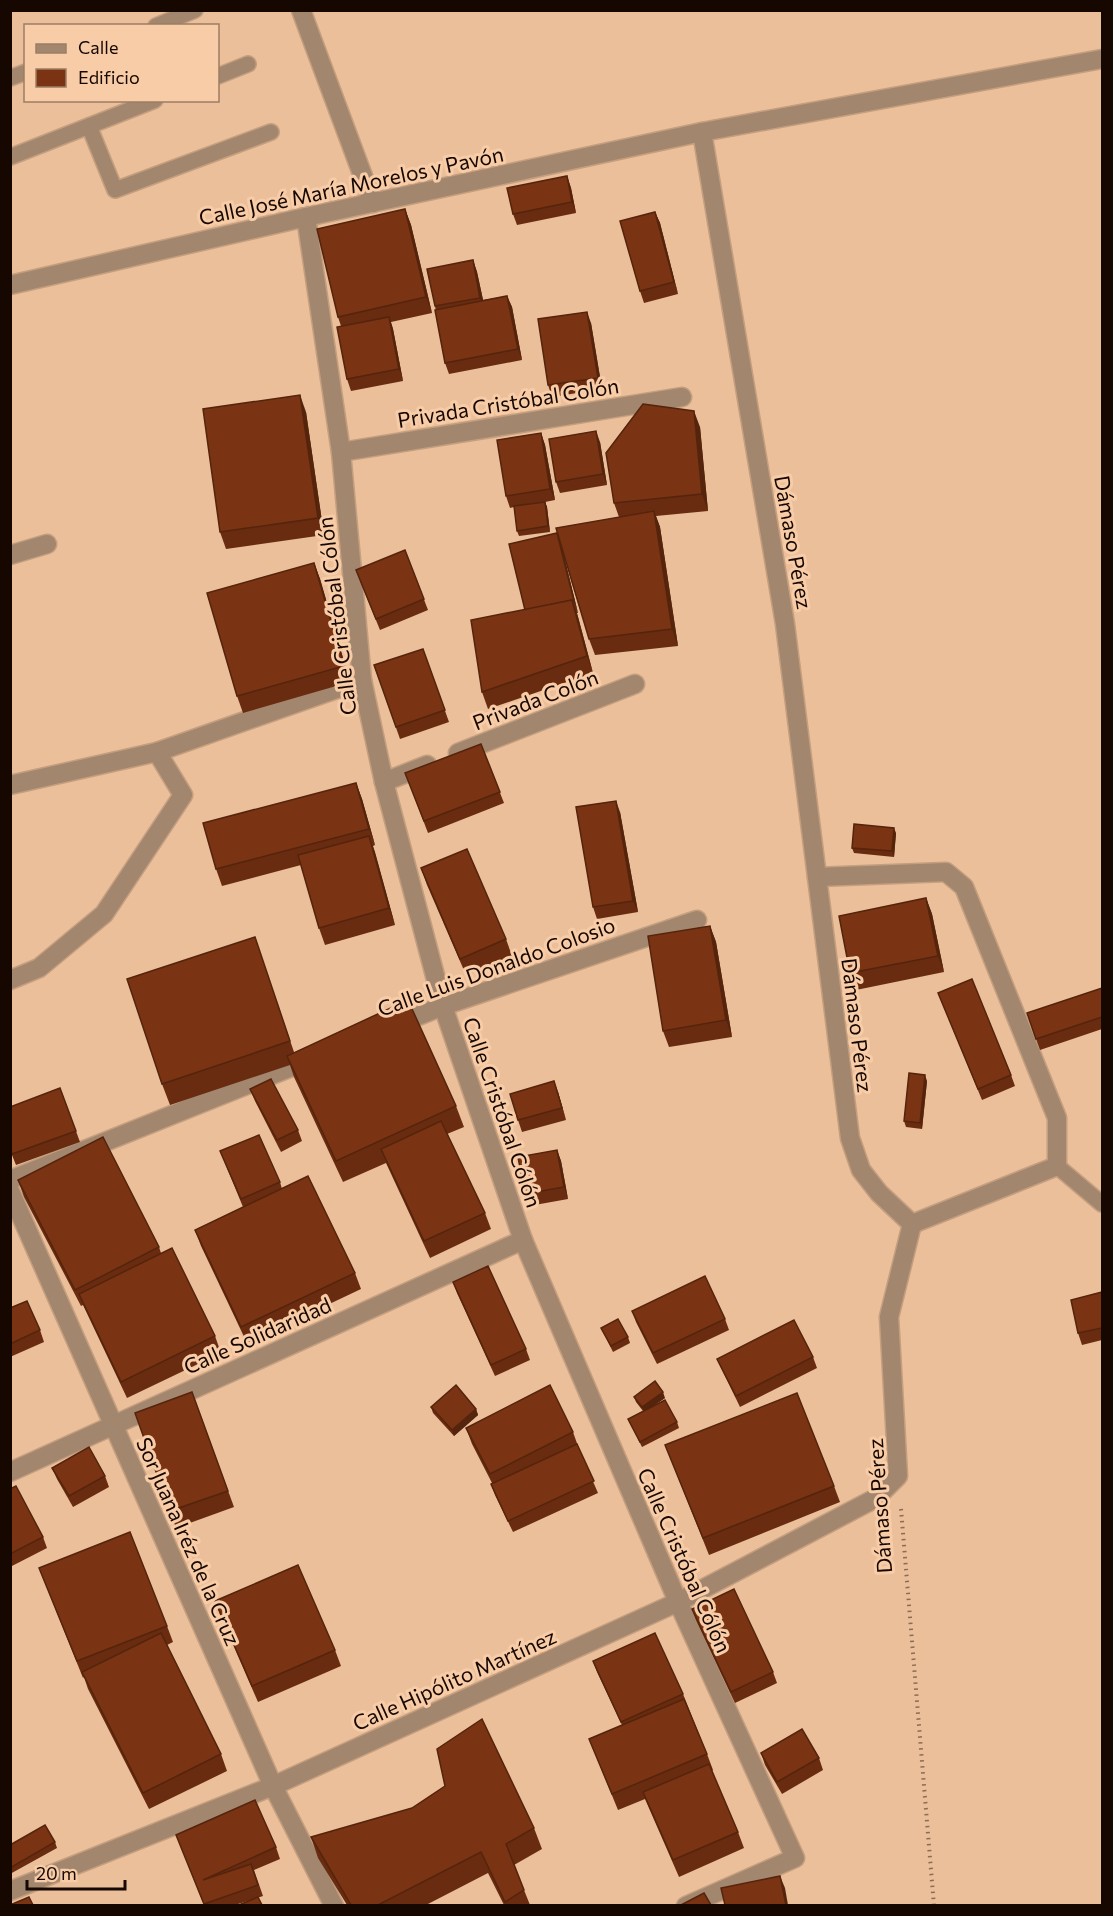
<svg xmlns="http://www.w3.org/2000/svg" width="1113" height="1916" viewBox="0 0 1113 1916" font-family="Commissioner,sans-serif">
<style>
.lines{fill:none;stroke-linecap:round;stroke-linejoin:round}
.lane-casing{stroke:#c49e7e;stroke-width:18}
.street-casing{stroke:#c49e7e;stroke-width:21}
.path{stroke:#8b6d55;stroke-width:4;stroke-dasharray:1.5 4.5;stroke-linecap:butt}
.lane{stroke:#a2866e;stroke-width:15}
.street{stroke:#a2866e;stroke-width:18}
.wall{fill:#692c10}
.shaded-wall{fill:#55240d}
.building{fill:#7a3313;stroke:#55240d;stroke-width:1.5}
.labels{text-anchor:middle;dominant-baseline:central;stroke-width:6;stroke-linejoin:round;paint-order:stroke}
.street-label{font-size:21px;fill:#160800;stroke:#f7cca7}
</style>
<rect width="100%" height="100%" fill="#eabf9a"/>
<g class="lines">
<defs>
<g id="lane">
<polyline points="156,26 195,10"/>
<polyline points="218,76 248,64"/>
<polyline points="10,78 26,72"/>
<polyline points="89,126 115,190 271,132"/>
<polyline points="10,157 155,100"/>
<polyline points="1057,1166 1102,1204"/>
</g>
<g id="street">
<polyline points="301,10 373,203"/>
<polyline points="306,217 341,452 362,680 384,782 443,1006 523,1240 678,1602 795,1858 686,1906"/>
<polyline points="10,285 306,217 702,132 1102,59"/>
<polyline points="341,452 682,397"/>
<polyline points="10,555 47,544"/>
<polyline points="458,753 635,684"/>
<polyline points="384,782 427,765"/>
<polyline points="10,785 157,752 362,680"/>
<polyline points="817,877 946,872 964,887 1057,1118 1057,1166 912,1224"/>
<polyline points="10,980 39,968 104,914 183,795 157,752"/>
<polyline points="393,1026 443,1006 697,920"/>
<polyline points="10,1180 314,1058"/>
<polyline points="10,1191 273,1786 334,1906"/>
<polyline points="10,1472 523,1240"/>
<polyline points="10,1891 273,1786 678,1602 876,1498 898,1476 889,1317 912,1224 879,1193 861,1170 850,1138 785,624 702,132"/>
</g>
</defs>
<use href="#lane" class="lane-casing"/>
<use href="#street" class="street-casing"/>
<polyline class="path" points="901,1509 934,1906"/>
<use href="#lane" class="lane"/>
<use href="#street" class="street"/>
</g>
<g class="wall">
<polygon points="567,176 571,188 576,213 517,225 513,214"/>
<polygon points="405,209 411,225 432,313 391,322 393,329 403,381 351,391 347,379 341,326 338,317"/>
<polygon points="655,212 660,223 678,294 644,303 640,291"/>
<polygon points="473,260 477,272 483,300 507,296 512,307 522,360 449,374 445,363 435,306"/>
<polygon points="591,323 602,389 552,397 548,385"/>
<polygon points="306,412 324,535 226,549 220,532"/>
<polygon points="700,427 708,511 656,516 660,527 678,646 595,655 589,639 563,552 578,613 577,613 593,673 488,709 482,692 525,610 557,533 619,517 614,503"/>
<polygon points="541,433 545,445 555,500 545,502 547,507 550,532 519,536 517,531 514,507 510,508 506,496"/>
<polygon points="600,442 607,485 560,493 556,482"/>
<polygon points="405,550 428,610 380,630 360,581"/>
<polygon points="314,563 320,579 350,682 243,713 237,696"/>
<polygon points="423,649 449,722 400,739 374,665"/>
<polygon points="481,744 504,803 428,833 405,773"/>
<polygon points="356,783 362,799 375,845 373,846 395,925 325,945 319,928 301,865 222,886 216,869"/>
<polygon points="620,812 638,912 597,919 593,907"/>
<polygon points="896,833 894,857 854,853 852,848"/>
<polygon points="421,868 506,939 512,956 466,975 427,885"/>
<polygon points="926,898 932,914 944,972 856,990 850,973"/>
<polygon points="710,926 716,942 732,1037 669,1047 663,1031"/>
<polygon points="262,958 294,1052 456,1106 464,1127 447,1134 485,1213 491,1229 430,1258 386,1163 343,1182 294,1077 290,1065 170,1105 162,1084"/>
<polygon points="1102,988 1102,1029 1040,1050 1027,1013"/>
<polygon points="938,993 1011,1075 1015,1086 982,1100"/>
<polygon points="927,1081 922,1129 906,1127 904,1121"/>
<polygon points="60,1088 80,1142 16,1165 10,1150"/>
<polygon points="250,1089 298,1130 302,1141 281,1152 255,1101"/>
<polygon points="558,1092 566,1120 522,1132 518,1120"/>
<polygon points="557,1150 561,1161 568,1199 529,1206 525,1194"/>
<polygon points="220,1151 280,1182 282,1189 355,1273 361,1289 247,1343 201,1246 195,1230 243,1207"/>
<polygon points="18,1180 159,1247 161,1253 215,1336 221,1353 127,1398 83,1305 81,1306 24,1197"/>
<polygon points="453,1282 526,1349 530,1360 495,1376 457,1293"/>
<polygon points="1102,1292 1102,1340 1082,1345 1078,1333"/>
<polygon points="10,1308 40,1330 44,1342 10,1357"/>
<polygon points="632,1311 725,1319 729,1330 657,1364 636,1322"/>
<polygon points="601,1328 628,1337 630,1343 613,1352"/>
<polygon points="813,1357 817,1368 740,1407 722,1370 717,1359"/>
<polygon points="192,1392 234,1507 176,1528 135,1413"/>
<polygon points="634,1397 665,1398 653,1406 677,1422 679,1428 642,1447 628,1419 643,1411 636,1402"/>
<polygon points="431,1407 476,1409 478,1415 454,1436 433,1413"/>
<polygon points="466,1428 573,1432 579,1449 598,1493 513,1532 495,1495 491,1484 492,1483 472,1444"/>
<polygon points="665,1445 834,1486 840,1502 709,1555"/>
<polygon points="52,1468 105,1476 109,1487 73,1507 57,1479"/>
<polygon points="10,1489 43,1537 47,1548 10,1567"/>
<polygon points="39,1568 167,1626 173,1642 167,1645 221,1754 227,1771 149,1809 88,1689 84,1677 83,1678"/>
<polygon points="215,1601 335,1650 341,1666 258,1702 221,1617"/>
<polygon points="692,1609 773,1672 777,1683 735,1703 696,1620"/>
<polygon points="593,1661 683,1694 707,1754 713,1770 712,1771 738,1832 744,1848 679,1877 645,1799 618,1810 589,1739 622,1725 597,1672"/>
<polygon points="761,1753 819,1758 823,1770 782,1794 765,1765"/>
<polygon points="534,1828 542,1849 514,1865 530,1905 504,1905 488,1873 426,1905 347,1905 318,1858 311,1837"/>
<polygon points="176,1835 276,1847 280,1859 254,1870 263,1896 235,1905 204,1905"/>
<polygon points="55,1842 57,1848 10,1874 10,1845"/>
</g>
<g class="shaded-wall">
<polygon points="567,176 571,188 576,213 572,202"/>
<polygon points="405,209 411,225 432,313 426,297"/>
<polygon points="655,212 660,223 678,294 674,282"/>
<polygon points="473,260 477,272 485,309 480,298"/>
<polygon points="507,296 512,307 522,360 518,349"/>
<polygon points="587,312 591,323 602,389 598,378"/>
<polygon points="389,317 393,329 403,381 399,369"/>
<polygon points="300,395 306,412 324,535 318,518"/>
<polygon points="694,411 700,427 708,511 702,494"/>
<polygon points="596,431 600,442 607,485 603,474"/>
<polygon points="541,433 545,445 555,500 550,489"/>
<polygon points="545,502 547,507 550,532 548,526"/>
<polygon points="654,511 660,527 678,646 672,629"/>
<polygon points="557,533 561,544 578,613 574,601"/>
<polygon points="314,563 320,579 350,682 344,666"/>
<polygon points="572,600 578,617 593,673 587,656"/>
<polygon points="356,783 362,799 375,845 369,829"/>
<polygon points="616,801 620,812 638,912 633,901"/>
<polygon points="894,828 896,833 894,857 892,851"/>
<polygon points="369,836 375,852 395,925 389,908"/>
<polygon points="926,898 932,914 944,972 938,956"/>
<polygon points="710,926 716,942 732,1037 726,1020"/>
<polygon points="925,1075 927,1081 922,1129 920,1123"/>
<polygon points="554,1081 558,1092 566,1120 562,1108"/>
<polygon points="557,1150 561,1161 568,1199 564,1187"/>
<polygon points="663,1392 665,1398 644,1412 642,1407"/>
<polygon points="476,1409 478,1415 454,1436 452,1430"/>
<polygon points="780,1876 785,1888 788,1905 786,1905"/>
</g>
<g class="building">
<polygon points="567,176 572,202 513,214 507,188"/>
<polygon points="405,209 426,297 338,317 317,229"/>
<polygon points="655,212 674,282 640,291 620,221"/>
<polygon points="473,260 480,298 435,306 427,269"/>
<polygon points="507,296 518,349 445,363 435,310"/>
<polygon points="587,312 598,378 548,385 538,319"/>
<polygon points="389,317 399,369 347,379 337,327"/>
<polygon points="300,395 318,518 220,532 203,409"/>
<polygon points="643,404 694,411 702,494 614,503 606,453"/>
<polygon points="596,431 603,474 556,482 549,439"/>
<polygon points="541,433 550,489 506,496 497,440"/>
<polygon points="545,502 548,526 517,531 514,506"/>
<polygon points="654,511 672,629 589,639 556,528"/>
<polygon points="557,533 574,601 572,601 572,600 525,610 509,544"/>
<polygon points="405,550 424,599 376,619 356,570"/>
<polygon points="314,563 344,666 237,696 207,593"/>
<polygon points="572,600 587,656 482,692 471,620"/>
<polygon points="423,649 445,710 396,727 374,665"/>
<polygon points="481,744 500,792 424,821 405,773"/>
<polygon points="356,783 369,829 216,869 203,823"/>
<polygon points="616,801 633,901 593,907 576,807"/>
<polygon points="854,824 894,828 892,851 852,848"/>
<polygon points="369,836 389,908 319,928 298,855"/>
<polygon points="467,849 506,939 460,959 421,868"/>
<polygon points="926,898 938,956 850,973 839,916"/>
<polygon points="710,926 726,1020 663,1031 648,936"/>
<polygon points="255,937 290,1041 162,1084 127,979"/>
<polygon points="972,979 1011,1075 978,1089 938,993"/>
<polygon points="1102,988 1102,1017 1036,1039 1027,1013"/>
<polygon points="408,1000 456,1106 336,1161 287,1056"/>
<polygon points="909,1073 925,1075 920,1123 904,1121"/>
<polygon points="271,1079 298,1130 277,1140 250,1089"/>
<polygon points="554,1081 562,1108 518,1120 510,1094"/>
<polygon points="60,1088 76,1131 12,1154 10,1149 10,1107"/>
<polygon points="441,1121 485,1213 424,1241 381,1149"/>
<polygon points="259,1135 280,1182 241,1199 220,1151"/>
<polygon points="103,1137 159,1247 75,1290 18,1180"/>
<polygon points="557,1150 564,1187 525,1194 518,1157"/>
<polygon points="308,1176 355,1273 241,1327 195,1230"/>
<polygon points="172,1248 215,1336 121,1382 79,1294"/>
<polygon points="488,1266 526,1349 491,1365 453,1282"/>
<polygon points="705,1276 725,1319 653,1353 632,1311"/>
<polygon points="1102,1292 1102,1328 1078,1333 1071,1300"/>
<polygon points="27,1301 40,1330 10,1344 10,1308"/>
<polygon points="618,1319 628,1337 611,1346 601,1328"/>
<polygon points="794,1320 813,1357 736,1396 717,1359"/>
<polygon points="655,1381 663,1392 642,1407 634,1397"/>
<polygon points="456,1385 476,1409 452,1430 431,1407"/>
<polygon points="550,1385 573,1432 490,1474 466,1428"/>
<polygon points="192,1392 228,1491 170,1511 135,1413"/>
<polygon points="797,1393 834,1486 703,1538 665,1445"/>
<polygon points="665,1400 677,1422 640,1442 628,1419"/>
<polygon points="577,1444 594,1481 508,1521 491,1484"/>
<polygon points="89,1447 105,1476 69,1496 52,1468"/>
<polygon points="16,1486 43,1537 10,1554 10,1489"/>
<polygon points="130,1532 167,1626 77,1661 39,1568"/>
<polygon points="298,1565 335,1650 252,1686 215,1601"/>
<polygon points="734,1589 773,1672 731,1692 692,1609"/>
<polygon points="161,1633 221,1754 143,1793 82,1672"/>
<polygon points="655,1633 683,1694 621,1722 593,1661"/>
<polygon points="684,1699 707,1754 612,1794 589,1739"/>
<polygon points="482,1719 534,1828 506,1844 524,1890 505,1902 481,1852 378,1905 351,1905 311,1837 412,1808 445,1786 437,1749"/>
<polygon points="802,1729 819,1758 777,1782 761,1753"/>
<polygon points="709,1764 738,1832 673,1860 643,1792"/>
<polygon points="255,1800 276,1847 203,1880 251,1864 258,1885 204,1904 176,1835"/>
<polygon points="45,1825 55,1842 10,1868 10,1845"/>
<polygon points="780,1876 786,1905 725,1905 721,1888"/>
<polygon points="704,1893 711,1905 681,1905"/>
<polygon points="29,1897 33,1905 10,1905"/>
<polygon points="258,1897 262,1905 239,1905"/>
</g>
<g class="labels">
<g class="street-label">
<text transform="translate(351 185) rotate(-12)">Calle José María Morelos y Pavón</text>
<text transform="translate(508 402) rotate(-9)">Privada Cristóbal Colón</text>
<text transform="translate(794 542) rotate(80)">Dámaso Pérez</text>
<text transform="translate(336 616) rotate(-97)">Calle Cristóbal Cólón</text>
<text transform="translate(535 699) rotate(-21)">Privada Colón</text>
<text transform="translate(496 966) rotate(-20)">Calle Luis Donaldo Colosio</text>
<text transform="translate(858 1025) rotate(83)">Dámaso Pérez</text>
<text transform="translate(503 1112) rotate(71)">Calle Cristóbal Cólón</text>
<text transform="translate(257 1335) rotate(-24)">Calle Solidaridad</text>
<text transform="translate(879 1506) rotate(-94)">Dámaso Pérez</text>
<text transform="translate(189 1541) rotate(66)">Sor Juana Iréz de la Cruz</text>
<text transform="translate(685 1560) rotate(66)">Calle Cristóbal Cólón</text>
<text transform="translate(454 1679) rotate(-24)">Calle Hipólito Martínez</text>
</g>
</g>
<rect width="1113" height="1916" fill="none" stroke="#160800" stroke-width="24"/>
<rect x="24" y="24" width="195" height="78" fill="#f7cca7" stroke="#9d7e64" stroke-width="1.5"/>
<rect x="36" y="44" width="30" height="9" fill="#a2866e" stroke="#9d7e64" stroke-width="1.5"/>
<text x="78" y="54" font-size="18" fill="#160800">Calle</text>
<rect x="36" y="69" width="30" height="18" fill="#7a3313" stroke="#9d7e64" stroke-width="1.5"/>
<text x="78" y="84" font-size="18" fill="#160800">Edificio</text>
<path d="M27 1880v9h98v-9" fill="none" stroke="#160800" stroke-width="3"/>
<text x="36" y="1880" font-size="18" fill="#160800" stroke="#f7cca7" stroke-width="4.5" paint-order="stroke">20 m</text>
</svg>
